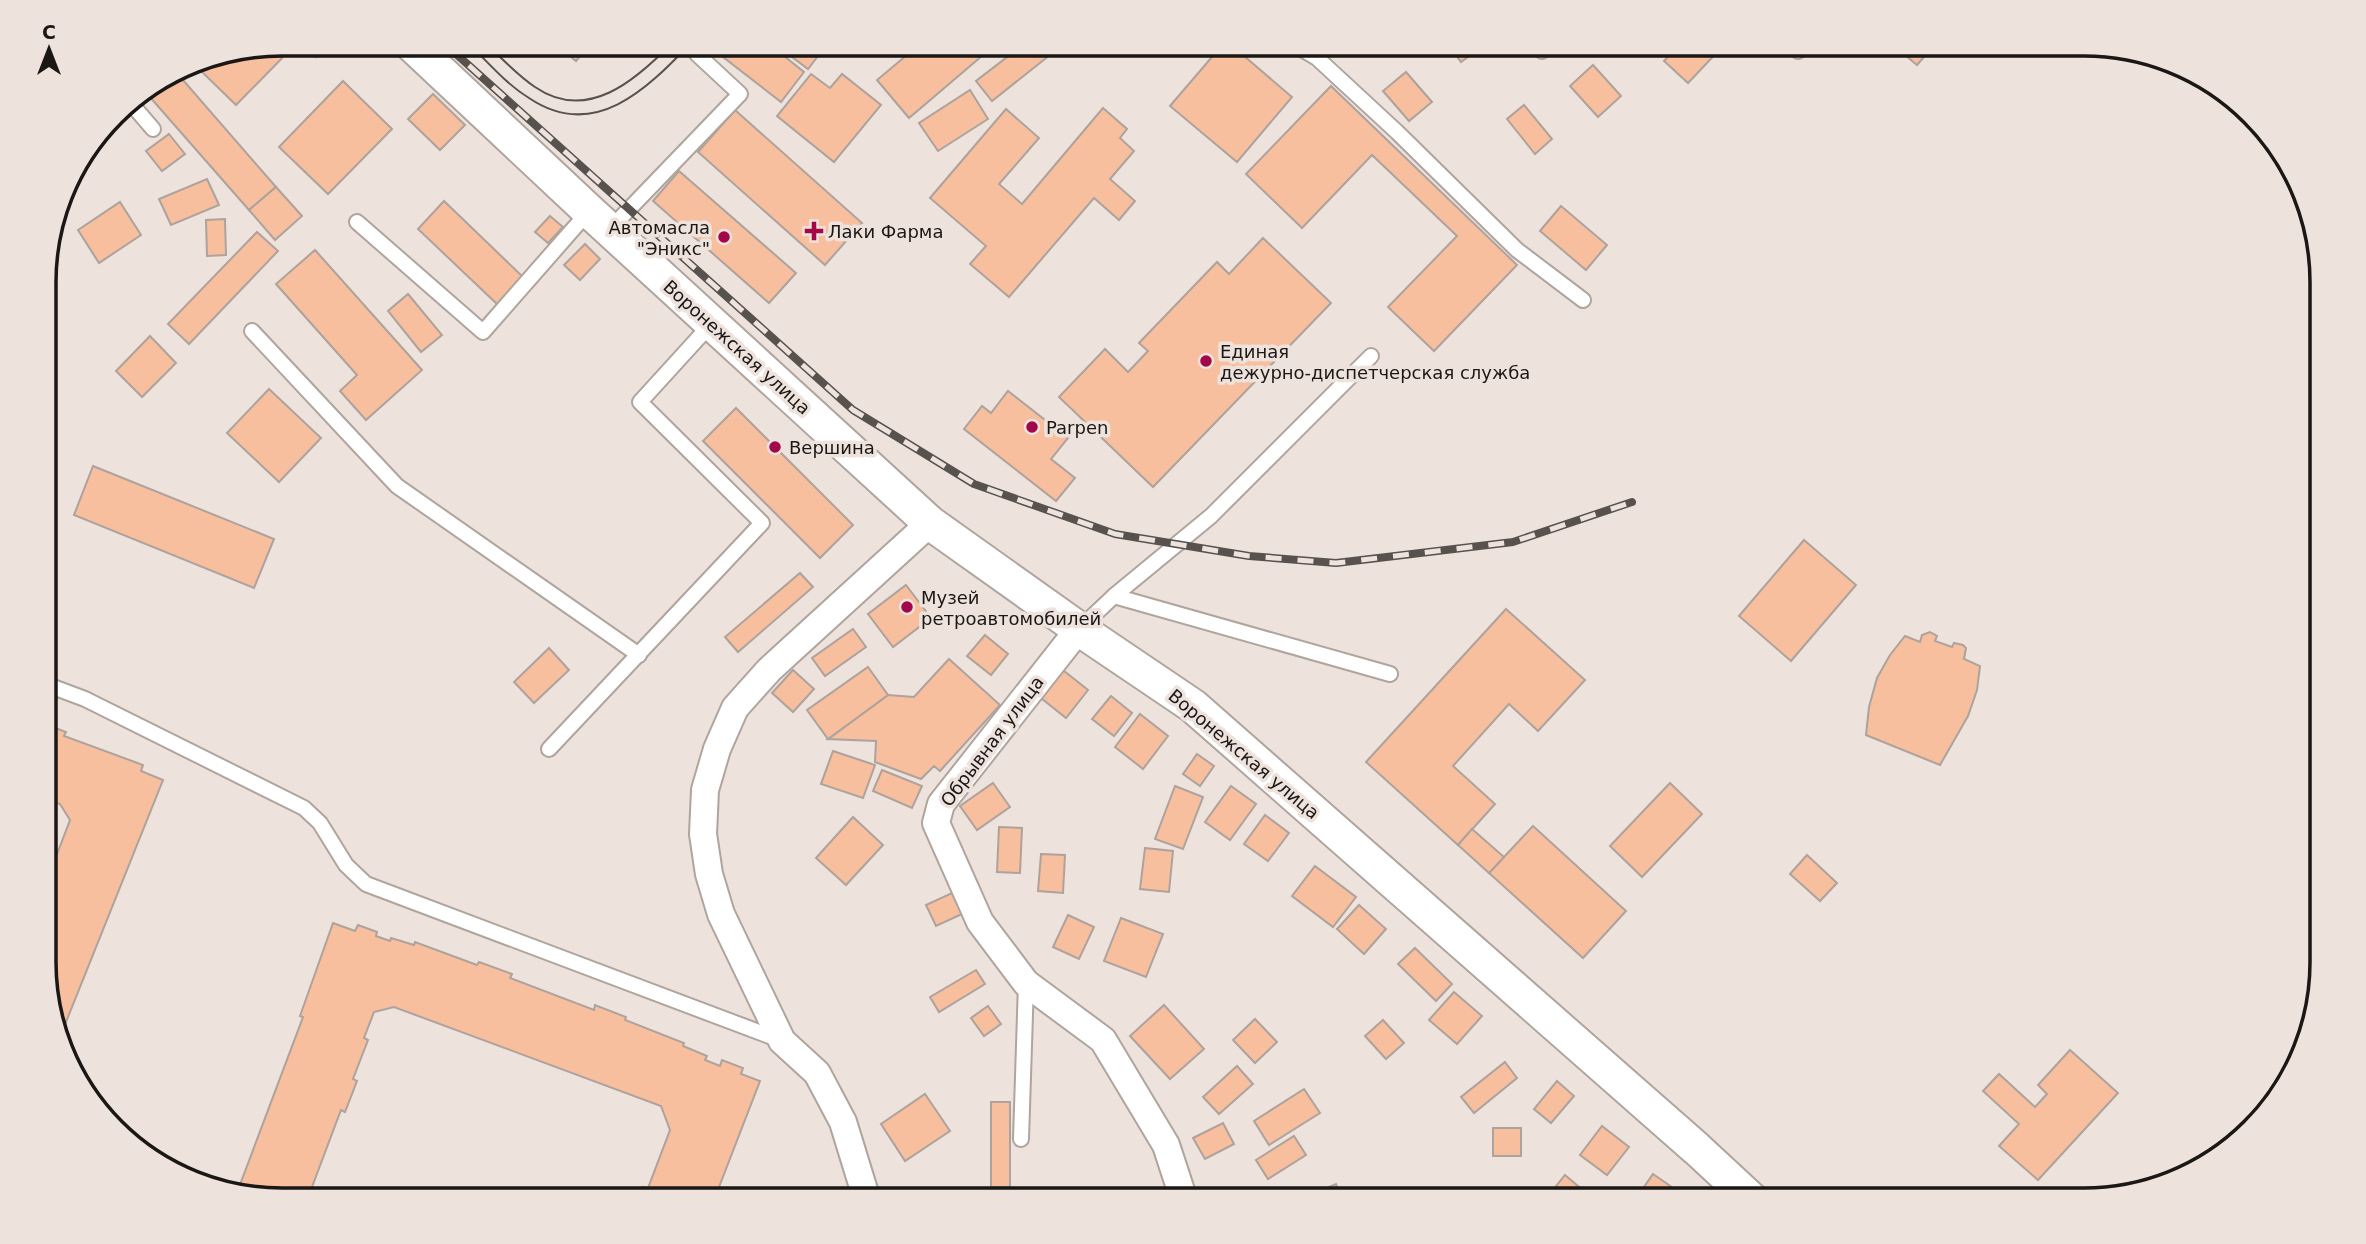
<svg xmlns="http://www.w3.org/2000/svg" width="2366" height="1244" viewBox="0 0 2366 1244" font-family="'DejaVu Sans',sans-serif">
<style>
.building{fill:#f8bf9f;stroke:#ada29c;stroke-width:2}
.lines{fill:none;stroke-linecap:round;stroke-linejoin:round}
.service-casing{stroke:#afa49e;stroke-width:18}
.minor-casing{stroke:#afa49e;stroke-width:30}
.tertiary-casing{stroke:#afa49e;stroke-width:37}
.service{stroke:#fff;stroke-width:14}
.minor{stroke:#fff;stroke-width:26}
.tertiary{stroke:#fff;stroke-width:33}
.tram{stroke:#58524f;stroke-width:2}
.rail-casing{stroke:#58524f;stroke-width:8}
.rail{stroke:#eee2dd;stroke-width:5;stroke-dasharray:16;stroke-linecap:butt}
.poi-dot{fill:#a10749;stroke:#eee2dd;stroke-width:2.5}
.labels{text-anchor:middle;dominant-baseline:central;stroke-width:7;stroke-linejoin:round;paint-order:stroke}
.poi-label{font-size:18px;fill:#1b1715;stroke:#eee2dd;text-anchor:start}
.street-label{font-size:18px;fill:#1b1715;stroke:#eee2dd}
.rim{fill:none;stroke:#1b1715;stroke-width:3.5}
</style>
<rect width="100%" height="100%" fill="#eee2dd"/>
<g class="building">
<polygon points="282,44 296,44 236,105 199,69 210,58"/>
<polygon points="303,44 329,44 316,57"/>
<polygon points="555,44 590,44 576,61"/>
<polygon points="733,44 769,44 804,72 781,102 723,57"/>
<polygon points="775,44 827,44 808,69"/>
<polygon points="920,44 996,44 909,118 877,80"/>
<polygon points="1024,44 1057,44 1060,47 992,101 976,81"/>
<polygon points="1223,44 1230,44 1292,97 1237,162 1170,106"/>
<polygon points="1448,44 1482,44 1483,46 1461,62"/>
<polygon points="1680,44 1725,44 1688,83 1664,61"/>
<polygon points="1892,44 1935,44 1917,65"/>
<polygon points="1593,65 1621,96 1598,117 1570,86"/>
<polygon points="176,72 276,187 249,210 149,96"/>
<polygon points="1406,72 1432,102 1409,121 1383,91"/>
<polygon points="811,74 830,88 842,74 881,105 834,162 777,116"/>
<polygon points="343,81 392,129 328,194 279,147"/>
<polygon points="1331,86 1517,265 1434,351 1388,307 1457,236 1372,155 1302,228 1246,174"/>
<polygon points="970,90 988,119 938,151 919,123"/>
<polygon points="433,94 465,125 440,150 408,119"/>
<polygon points="1524,105 1552,139 1535,154 1507,119"/>
<polygon points="1103,108 1127,129 1120,138 1134,151 1110,179 1135,201 1119,220 1094,198 1009,297 970,264 986,246 930,198 1006,109 1039,138 999,184 1022,204"/>
<polygon points="735,110 862,223 825,265 698,152"/>
<polygon points="169,134 185,154 162,171 146,151"/>
<polygon points="679,171 796,273 769,303 653,201"/>
<polygon points="207,179 219,205 171,225 159,199"/>
<polygon points="276,187 302,216 275,240 249,210"/>
<polygon points="444,201 523,277 497,304 418,229"/>
<polygon points="120,202 141,235 99,263 78,230"/>
<polygon points="1561,206 1607,245 1586,270 1540,231"/>
<polygon points="550,216 563,227 548,243 535,232"/>
<polygon points="225,219 226,255 207,256 206,220"/>
<polygon points="257,232 278,251 189,344 168,324"/>
<polygon points="1263,238 1331,303 1153,487 1059,397 1105,349 1128,372 1148,351 1139,343 1217,262 1229,274"/>
<polygon points="585,244 600,259 580,280 564,265"/>
<polygon points="315,250 422,370 366,420 340,391 357,375 276,284"/>
<polygon points="408,294 442,335 421,352 388,311"/>
<polygon points="150,336 176,363 142,397 116,371"/>
<polygon points="269,389 321,438 279,482 227,433"/>
<polygon points="1008,391 1068,438 1051,459 1075,478 1056,501 964,429 982,406 991,413"/>
<polygon points="736,408 853,525 820,558 703,441"/>
<polygon points="93,466 274,539 254,588 74,515"/>
<polygon points="1804,540 1856,585 1791,661 1739,616"/>
<polygon points="800,573 813,587 738,652 725,637"/>
<polygon points="906,585 931,618 893,647 868,614"/>
<polygon points="1506,609 1585,680 1538,731 1509,704 1453,766 1495,804 1458,845 1366,762"/>
<polygon points="853,629 866,647 825,676 812,658"/>
<polygon points="1930,632 1937,636 1935,641 1952,647 1954,643 1963,645 1966,648 1964,659 1980,666 1977,690 1968,716 1940,765 1866,735 1869,707 1877,678 1890,655 1905,636 1920,642 1922,635"/>
<polygon points="985,635 1008,654 991,675 967,656"/>
<polygon points="549,648 569,670 534,703 514,682"/>
<polygon points="949,659 1000,705 940,771 934,766 921,779 875,762 876,741 828,739 888,695 914,697"/>
<polygon points="868,667 888,695 828,739 807,710"/>
<polygon points="1059,667 1088,690 1066,718 1036,694"/>
<polygon points="793,670 814,689 793,712 772,693"/>
<polygon points="1111,696 1132,713 1114,736 1092,719"/>
<polygon points="1140,714 1168,736 1143,769 1115,747"/>
<polygon points="45,724 66,732 64,736 143,765 141,771 163,780 62,1032 46,993 46,883 70,820 60,804 45,798"/>
<polygon points="833,751 875,765 863,798 821,784"/>
<polygon points="1197,754 1214,766 1200,786 1183,774"/>
<polygon points="882,770 922,786 912,808 873,791"/>
<polygon points="993,783 1010,807 977,830 960,806"/>
<polygon points="1670,783 1702,814 1642,877 1610,846"/>
<polygon points="1175,786 1203,797 1183,849 1155,839"/>
<polygon points="1231,786 1256,804 1230,840 1205,822"/>
<polygon points="1265,815 1289,833 1268,861 1244,844"/>
<polygon points="853,817 883,845 846,885 816,858"/>
<polygon points="1533,826 1626,911 1583,958 1489,873"/>
<polygon points="999,827 1022,828 1020,873 997,872"/>
<polygon points="1472,829 1504,857 1489,873 1458,845"/>
<polygon points="1145,848 1173,851 1169,892 1140,889"/>
<polygon points="1041,854 1065,855 1063,893 1038,891"/>
<polygon points="1807,855 1837,883 1820,901 1790,874"/>
<polygon points="1315,866 1356,897 1333,927 1292,896"/>
<polygon points="952,893 962,914 936,926 926,905"/>
<polygon points="1359,905 1386,929 1364,954 1337,929"/>
<polygon points="1068,915 1094,927 1079,959 1053,947"/>
<polygon points="1121,918 1163,934 1146,977 1104,961"/>
<polygon points="333,923 355,931 358,925 377,932 376,936 390,941 391,938 414,945 415,942 477,965 479,962 512,974 510,978 594,1010 595,1005 626,1017 625,1020 684,1043 683,1046 707,1056 705,1060 720,1066 722,1060 743,1068 741,1074 760,1081 714,1200 638,1200 643,1187 648,1188 670,1130 661,1106 394,1007 374,1012 364,1038 368,1040 353,1079 357,1081 345,1112 341,1110 312,1187 316,1189 312,1200 282,1200 238,1190 303,1017 300,1016"/>
<polygon points="1415,948 1452,984 1436,1001 1398,964"/>
<polygon points="976,970 985,984 939,1012 930,997"/>
<polygon points="1454,992 1482,1016 1457,1044 1429,1020"/>
<polygon points="1164,1005 1204,1049 1170,1079 1130,1036"/>
<polygon points="988,1006 1001,1024 984,1036 971,1018"/>
<polygon points="1255,1019 1277,1042 1255,1063 1233,1040"/>
<polygon points="1383,1020 1404,1043 1386,1059 1365,1036"/>
<polygon points="2070,1050 2118,1093 2038,1180 1999,1146 2019,1124 1983,1091 1999,1074 2035,1107 2047,1094 2038,1085"/>
<polygon points="1505,1062 1517,1078 1474,1113 1461,1097"/>
<polygon points="1237,1066 1253,1084 1219,1114 1203,1097"/>
<polygon points="1557,1081 1574,1096 1551,1123 1534,1109"/>
<polygon points="1304,1089 1320,1113 1269,1145 1254,1121"/>
<polygon points="925,1094 950,1131 905,1161 881,1124"/>
<rect x="991" y="1102" width="19" height="85"/>
<polygon points="1223,1123 1234,1144 1205,1159 1193,1138"/>
<polygon points="1602,1126 1629,1147 1607,1175 1580,1155"/>
<rect x="1493" y="1128" width="28" height="28"/>
<polygon points="1294,1136 1306,1155 1268,1179 1256,1160"/>
<polygon points="1653,1174 1679,1192 1673,1200 1635,1200"/>
<polygon points="1565,1175 1585,1192 1579,1200 1545,1200"/>
<polygon points="1336,1184 1342,1200 1314,1200 1312,1194"/>
</g>
<g class="lines">
<defs>
<g id="service">
<polyline points="1293,44 1317,58 1397,132 1517,250 1583,300"/>
<polyline points="1535,44 1542,51"/>
<polyline points="1789,44 1798,51"/>
<polyline points="129,101 153,129"/>
<polyline points="357,222 483,332 589,211"/>
<polyline points="609,230 740,94 697,54 706,44"/>
<polyline points="252,331 397,486 639,655"/>
<polyline points="1114,596 1390,674"/>
<polyline points="1079,629 1114,596 1211,516 1371,356"/>
<polyline points="45,684 85,699 304,808 320,823 346,865 366,884 780,1040"/>
<polyline points="549,749 762,523 640,402 712,323"/>
<polyline points="1021,1139 1026,983"/>
</g>
<g id="minor">
<polyline points="1079,629 941,804 936,823 980,922 1026,983 1103,1040 1166,1145 1184,1200"/>
<polyline points="867,1200 843,1122 817,1073 782,1041 721,914 709,874 703,834 705,790 717,749 735,708 769,670 930,523"/>
</g>
<polyline id="tertiary" points="411,44 589,211 930,523 1079,629 1193,706 1697,1149 1752,1200"/>
</defs>
<use href="#service" class="service-casing"/>
<use href="#minor" class="minor-casing"/>
<use href="#tertiary" class="tertiary-casing"/>
<use href="#service" class="service"/>
<use href="#minor" class="minor"/>
<use href="#tertiary" class="tertiary"/>
<g class="tram">
<path d="M469,44C488,62 506,84 529,98C594,142 647,89 690,44"/>
<path d="M486,44C502,58 517,75 535,87C587,123 636,80 671,44"/>
</g>
<defs>
<polyline id="rail" points="445,44 853,410 974,484 1115,534 1249,556 1336,563 1513,542 1632,502"/>
</defs>
<use href="#rail" class="rail-casing"/>
<use href="#rail" class="rail"/>
</g>
<g class="poi-dot">
<path d="M810.5 220.5h7v7h7v7h-7v7h-7v-7h-7v-7h7z"/>
<circle cx="724" cy="237" r="7"/>
<circle cx="1206" cy="361" r="7"/>
<circle cx="1032" cy="427" r="7"/>
<circle cx="775" cy="447" r="7"/>
<circle cx="907" cy="607" r="7"/>
</g>
<g class="labels">
<g class="poi-label">
<text x="710" y="227" text-anchor="end">Автомасла<tspan x="710" dy="21">"Эникс"</tspan></text>
<text x="828" y="231">Лаки Фарма</text>
<text x="1220" y="351">Единая<tspan x="1220" dy="21">дежурно-диспетчерская служба</tspan></text>
<text x="1046" y="427">Parpen</text>
<text x="789" y="447">Вершина</text>
<text x="921" y="597">Музей<tspan x="921" dy="21">ретроавтомобилей</tspan></text>
</g>
<g class="street-label">
<text transform="translate(737 347) rotate(42)">Воронежская улица</text>
<text transform="translate(992 741) rotate(-53)">Обрывная улица</text>
<text transform="translate(1244 754) rotate(40)">Воронежская улица</text>
</g>
</g>
<path d="M0 0H2366V1244H0ZM282 56H2084A226 226 0 0 1 2310 282V962A226 226 0 0 1 2084 1188H282A226 226 0 0 1 56 962V282A226 226 0 0 1 282 56Z" fill="#eee2dd" fill-rule="evenodd"/>
<path class="rim" d="M282 56H2084A226 226 0 0 1 2310 282V962A226 226 0 0 1 2084 1188H282A226 226 0 0 1 56 962V282A226 226 0 0 1 282 56Z"/>
<g transform="translate(49 49)" stroke="#eee2dd" stroke-width="5" paint-order="stroke">
<path d="M0-5L12 26L0 18L-12 26Z" fill="#1b1715"/>
<text y="-10" font-size="19" font-weight="bold" text-anchor="middle" fill="#1b1715">С</text>
</g>
</svg>
